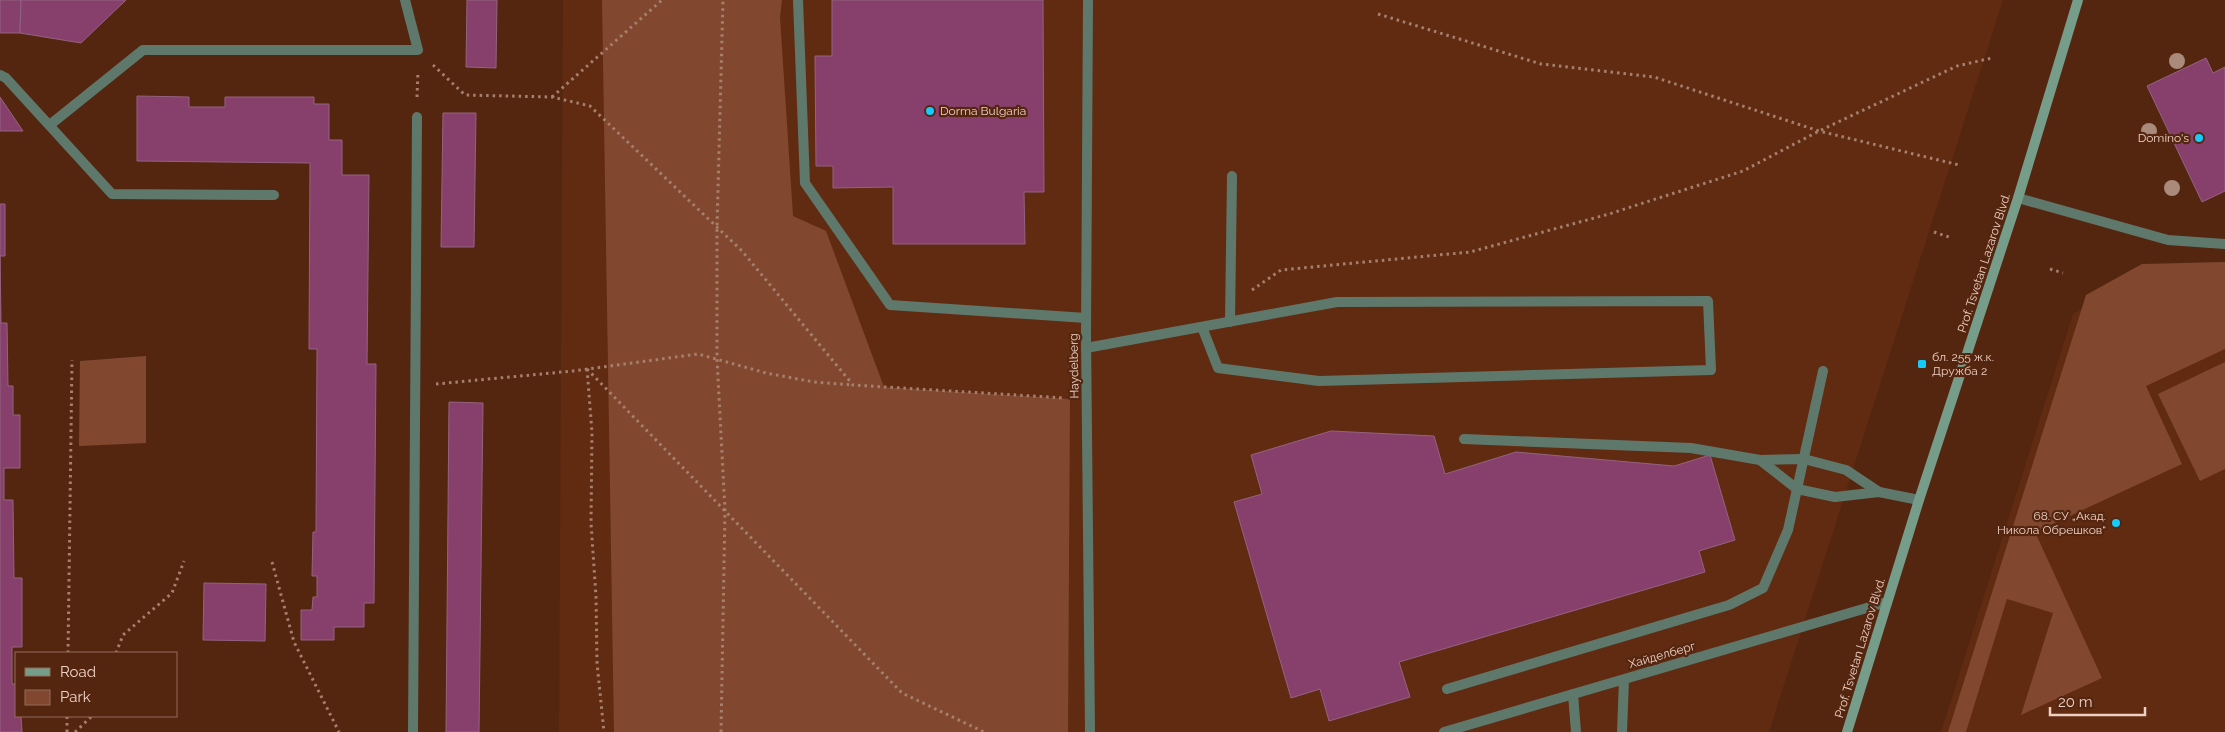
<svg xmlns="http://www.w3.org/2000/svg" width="2225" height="732" viewBox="0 0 2225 732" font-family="Raleway,sans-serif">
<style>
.built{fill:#602b11}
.green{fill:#82482f}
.building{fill:#87406c;stroke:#956280}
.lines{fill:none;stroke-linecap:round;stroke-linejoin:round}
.path{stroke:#a6806f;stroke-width:3;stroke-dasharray:2.5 4;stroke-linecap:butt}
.service{stroke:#5f786c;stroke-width:10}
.minor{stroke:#5f786c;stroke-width:10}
.secondary{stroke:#759d8a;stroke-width:10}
.tree{fill:#aa8a7a}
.poi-dot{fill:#16cafb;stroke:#542610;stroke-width:2}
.labels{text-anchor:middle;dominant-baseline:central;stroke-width:4.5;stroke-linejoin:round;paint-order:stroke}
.poi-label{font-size:12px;fill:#eed0c3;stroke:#542610;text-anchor:start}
.street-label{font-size:12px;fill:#eed0c3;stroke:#542610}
</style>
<rect width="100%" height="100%" fill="#542610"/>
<g class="built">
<polygon points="563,0 2003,0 1769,732 559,732"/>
<polygon points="2127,284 2225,288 2225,732 1941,732 2073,314"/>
</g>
<g class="green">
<polygon points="602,0 782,0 780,17 793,216 826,231 884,387 1070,399 1068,732 614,732"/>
<polygon points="2225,262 2225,349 2146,386 2182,464 2035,532 2102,678 2021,715 2053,613 2007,599 1966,732 1948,732 2086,295 2142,264"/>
<polygon points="146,356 146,443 79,446 80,361"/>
<polygon points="2225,362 2225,469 2200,481 2158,394"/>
</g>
<g class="building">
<polygon points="0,0 21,0 20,33 0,33"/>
<polygon points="21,0 126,0 81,43 20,33"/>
<polygon points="467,0 497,0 496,68 466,67"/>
<polygon points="832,0 1043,0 1044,192 1024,192 1025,244 893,244 893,187 833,188 833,166 816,166 815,56 832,56"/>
<polygon points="2206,58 2213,73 2225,67 2225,191 2202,202 2147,86"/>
<polygon points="137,96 189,97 189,107 225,107 225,97 314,97 314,104 329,104 329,140 342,140 342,175 369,175 367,364 376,364 374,603 364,603 364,627 334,627 334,640 301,640 301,610 312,610 313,597 317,597 317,576 312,576 313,532 316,532 317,349 309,349 310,163 137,161"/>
<polygon points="0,97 23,131 0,131"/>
<polygon points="443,113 476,113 474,247 441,247"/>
<polygon points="0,204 5,204 5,256 0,256 1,323 7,323 8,386 13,386 13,415 20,415 20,468 4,468 4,500 13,500 14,578 22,578 22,647 12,647 12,684 16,684 16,716 21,716 22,732 0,732"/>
<polygon points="449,402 483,403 479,732 446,732"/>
<polygon points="1331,431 1434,436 1445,474 1516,452 1674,466 1710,455 1735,540 1699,551 1705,572 1399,662 1410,697 1329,721 1320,689 1291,698 1234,502 1262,494 1251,455"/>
<polygon points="204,583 266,584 265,641 203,640"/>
</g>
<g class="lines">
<g class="path">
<polyline points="1378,14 1541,64 1654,77 1819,131 1959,165"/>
<polyline points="433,65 465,95 552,97 590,106 742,251 853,385 1065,398"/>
<polyline points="417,97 418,71"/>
<polyline points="552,97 662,0"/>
<polyline points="1934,232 1952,238"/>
<polyline points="2050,269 2063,273"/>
<polyline points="1252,290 1281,270 1470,252 1609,214 1743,171 1819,131 1957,66 1992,58"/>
<polyline points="587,369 902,693 984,732"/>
<polyline points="587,369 592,432 591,523 596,597 597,663 604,732"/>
<polyline points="436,384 573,371 698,354 766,373 814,382 853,385"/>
<polyline points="272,562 294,642 339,732"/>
<polyline points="68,653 72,360"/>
<polyline points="116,653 123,635 172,593 184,561"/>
<polyline points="67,732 67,716"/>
<polyline points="75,732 92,716"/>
<polyline points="721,732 725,510 717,359 717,227 723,0"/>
</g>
<g class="service">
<polyline points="798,0 805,183 890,305 1086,318"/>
<polyline points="0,75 6,78 112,194 274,195"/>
<polyline points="51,124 143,50 418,50 405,0"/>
<polyline points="1230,322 1232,176"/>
<polyline points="1086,348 1337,302 1708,301 1711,370 1319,381 1218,368 1202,327"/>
<polyline points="1464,439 1691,448 1760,460 1804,459 1846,470 1879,492"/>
<polyline points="1760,460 1797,489 1835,497 1879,492 1919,500"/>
<polyline points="1447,689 1729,605 1763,588 1788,530 1823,371"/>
<polyline points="1573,694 1576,732"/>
<polyline points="1622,732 1624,680"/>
</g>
<g class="minor">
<polyline points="1088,0 1086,334 1090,732"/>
<polyline points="2018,198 2168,240 2225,244"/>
<polyline points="413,732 417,117"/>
<polyline points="1444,732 1887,602"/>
</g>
<polyline class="secondary" points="1847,732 1919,500 2018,198 2078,0"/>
</g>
<g class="tree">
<circle cx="2177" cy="61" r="8"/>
<circle cx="2149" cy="131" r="8"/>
<circle cx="2172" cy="188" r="8"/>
</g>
<g class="poi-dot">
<circle cx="930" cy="111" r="5"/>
<circle cx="2199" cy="138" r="5"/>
<rect x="1917" y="359" width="10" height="10" rx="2.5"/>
<circle cx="2116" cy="523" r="5"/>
</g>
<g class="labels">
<g class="poi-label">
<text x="940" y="111">Dorma Bulgaria</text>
<text x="2189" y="138" text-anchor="end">Domino's</text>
<text x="1932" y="357">бл. 255 ж.к.<tspan x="1932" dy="14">Дружба 2</tspan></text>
<text x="2106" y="516" text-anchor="end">68. СУ „Акад.<tspan x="2106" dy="14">Никола Обрешков“</tspan></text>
</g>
<g class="street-label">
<text transform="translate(1984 263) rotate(-72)">Prof. Tsvetan Lazarov Blvd.</text>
<text transform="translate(1074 366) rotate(-91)">Haydelberg</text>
<text transform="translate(1860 648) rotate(-73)">Prof. Tsvetan Lazarov Blvd.</text>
<text transform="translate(1662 655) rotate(-16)">Хайделберг</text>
</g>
</g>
<rect x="15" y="652" width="162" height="65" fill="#542610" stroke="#926a58"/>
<rect x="25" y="668" width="25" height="8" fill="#759d8a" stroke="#926a58"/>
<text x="60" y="677" font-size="15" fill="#eed0c3">Road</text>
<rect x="25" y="690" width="25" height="15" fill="#82482f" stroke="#926a58"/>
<text x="60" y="702" font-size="15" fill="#eed0c3">Park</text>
<path d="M2050 707v8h95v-8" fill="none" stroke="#eed0c3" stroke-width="2.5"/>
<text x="2058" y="707" font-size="15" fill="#eed0c3" stroke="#542610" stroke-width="4" paint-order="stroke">20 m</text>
</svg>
